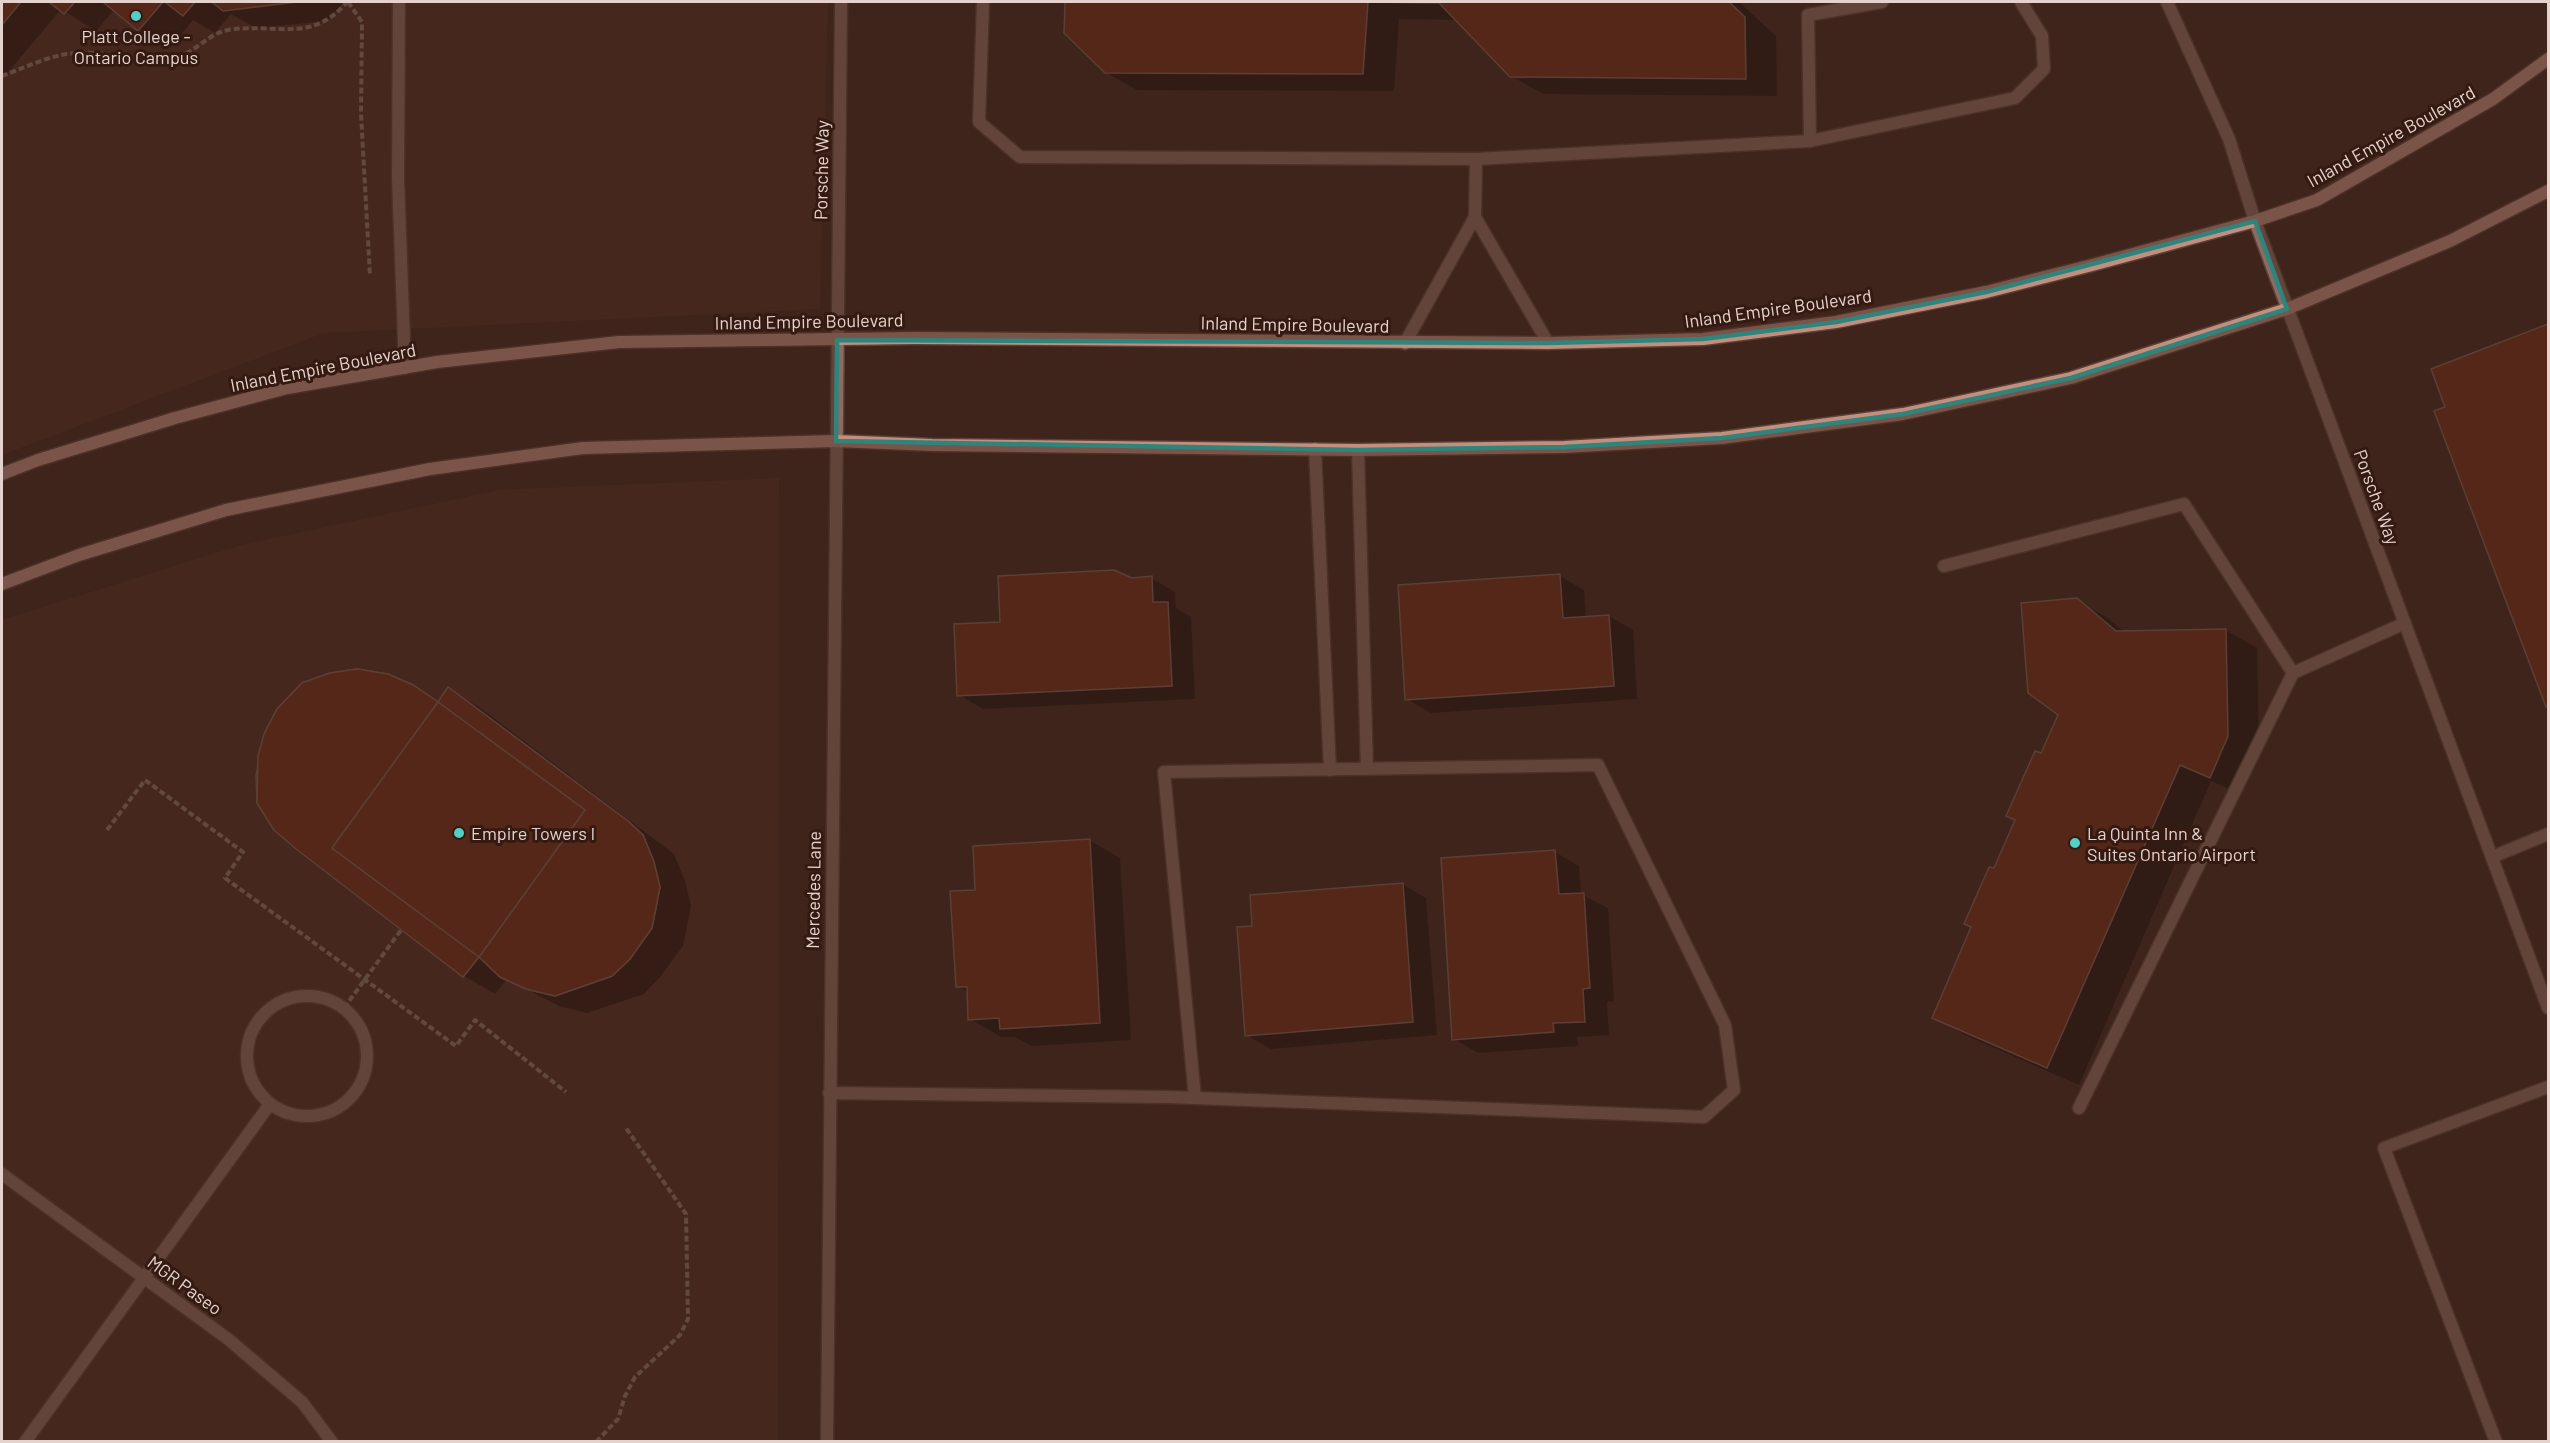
<svg xmlns="http://www.w3.org/2000/svg" width="2550" height="1443" viewBox="0 0 2550 1443" font-family="Barlow,sans-serif">
<style>
.built{fill:#4c2a1f}
.shadow{fill:#0007}
.building{fill:#6e2c15;stroke:#7d5d53;stroke-width:1.5}
.lines{fill:none;stroke-linecap:round;stroke-linejoin:round}
.service-casing{stroke:#5a4037;stroke-width:15}
.minor-casing{stroke:#5a4037;stroke-width:15}
.secondary-casing{stroke:#5a4037;stroke-width:15}
.path{stroke:#8d766e;stroke-width:4;stroke-dasharray:6 3;stroke-linecap:butt}
.service{stroke:#8c6b61;stroke-width:12}
.minor{stroke:#8c6b61;stroke-width:12}
.secondary{stroke:#c28f7e;stroke-width:12}
.marked{fill:none;stroke:#2f847c;stroke-width:4.5;stroke-linejoin:round}
.poi-dot{fill:#55cec5;stroke:#341a11;stroke-width:2}
.labels{text-anchor:middle;dominant-baseline:central;stroke-width:6;stroke-linejoin:round;paint-order:stroke}
.poi-label{font-size:18px;fill:#e5d2cc;stroke:#341a11;text-anchor:start}
.street-label{font-size:18px;fill:#e5d2cc;stroke:#341a11}
</style>
<rect width="100%" height="100%" fill="#3f241b"/>
<g class="built">
<polygon points="2,2 828,2 820,309 324,333 2,455"/>
<polygon points="779,478 778,1441 2,1442 2,620 241,545 499,490"/>
</g>
<g class="shadow">
<polygon points="2,2 344,2 327,21 256,28 231,14 215,33 193,20 170,48 139,30 115,9 96,31 61,9 5,76 2,76"/>
<polygon points="1066,2 1739,2 1776,36 1777,96 1543,94 1511,76 1458,20 1399,19 1394,91 1137,90 1105,72 1066,33"/>
<polygon points="2548,326 2548,707 2433,370"/>
<polygon points="1560,576 1584,590 1586,618 1609,616 1633,630 1637,699 1431,713 1407,699 1399,586"/>
<polygon points="1151,578 1175,592 1176,608 1191,617 1195,699 983,709 959,695 1002,623 1132,579"/>
<polygon points="2076,600 2108,618 2125,633 2226,630 2257,648 2259,754 2241,794 2211,781 2079,1085 1965,1035 1934,1017 2060,714"/>
<polygon points="412,687 440,702 448,689 479,707 674,854 685,881 691,906 683,946 661,976 644,994 587,1013 559,1006 507,979 495,994 464,976"/>
<polygon points="1089,840 1120,858 1131,1040 1032,1046 1015,1037 1001,1037 970,1019 969,993 958,986"/>
<polygon points="1555,852 1579,866 1581,894 1608,908 1614,1001 1607,1002 1609,1035 1577,1037 1578,1046 1478,1053 1454,1039"/>
<polygon points="1402,884 1426,898 1437,1035 1271,1049 1247,1035 1254,927"/>
</g>
<g class="building">
<polygon points="2,2 21,2 2,25"/>
<polygon points="49,2 75,2 64,14"/>
<polygon points="103,2 163,2 138,31"/>
<polygon points="165,2 195,2 183,16"/>
<polygon points="212,2 297,2 223,11"/>
<polygon points="1065,2 1729,2 1745,17 1746,79 1510,77 1439,3 1368,2 1363,74 1105,73 1064,33"/>
<polygon points="2548,324 2548,706 2546,707 2434,411 2445,407 2431,369"/>
<polygon points="1114,570 1132,578 1152,576 1153,602 1168,602 1172,686 957,696 954,624 1000,622 998,576"/>
<polygon points="1560,574 1563,618 1609,615 1614,686 1405,700 1398,585"/>
<polygon points="2077,598 2116,631 2226,629 2228,736 2210,778 2180,765 2047,1068 1932,1018 1971,927 1964,924 1989,867 1994,868 2015,820 2006,816 2035,751 2041,753 2058,715 2028,693 2021,603"/>
<polygon points="357,669 388,674 413,685 438,702 448,687 628,821 643,835 654,862 660,887 652,928 630,959 612,976 555,996 526,989 500,977 479,957 463,977 274,830 257,803 256,775 264,734 277,709 302,683 330,673"/>
<polygon points="357,669 388,674 413,685 438,702 332,848 479,957 463,977 296,849 274,830 257,803 258,756 264,734 277,709 302,683 330,673"/>
<polygon points="448,687 628,821 643,835 654,862 660,887 652,928 630,959 612,976 555,996 526,989 500,977 479,957 585,810 438,702"/>
<polygon points="438,702 585,810 479,957 332,848"/>
<polygon points="1090,839 1100,1023 1000,1029 999,1018 968,1020 967,987 956,987 950,891 975,890 973,846"/>
<polygon points="1555,850 1559,894 1584,893 1590,988 1583,989 1585,1022 1553,1023 1554,1032 1452,1040 1441,858"/>
<polygon points="1403,883 1413,1022 1245,1036 1237,927 1252,926 1250,895"/>
</g>
<g class="lines">
<defs>
<g id="service">
<polyline points="399,2 398,178 405,368"/>
<polyline points="983,2 979,122 1020,157 1476,159 1810,141 2015,98 2044,69 2042,36 2021,2"/>
<polyline points="1810,141 1808,15 1882,2"/>
<polyline points="1475,217 1548,343"/>
<polyline points="1405,343 1475,217 1476,159"/>
<polyline points="1315,449 1330,770"/>
<polyline points="1358,450 1367,769"/>
<polyline points="1944,566 2184,504 2293,673"/>
<polyline points="2492,857 2548,834"/>
<circle cx="307" cy="1056" r="60"/>
<polyline points="829,1093 1169,1097 1195,1098 1704,1117 1734,1090 1725,1025 1598,765 1164,772 1195,1098"/>
<polyline points="2079,1108 2293,673 2405,623"/>
<polyline points="2,1174 228,1339 302,1402 332,1442"/>
<polyline points="25,1442 270,1104"/>
<polyline points="2496,1442 2384,1148 2548,1087"/>
</g>
<g id="minor">
<polyline points="2167,2 2229,139 2255,221 2548,1008"/>
<polyline points="827,1442 841,2"/>
</g>
<g id="secondary">
<polyline points="2,474 38,460 175,418 287,388 437,362 619,342 915,338 1548,343 1703,339 1836,322 1986,292 2096,264 2255,221 2317,200 2493,99 2548,59"/>
<polyline points="2,584 79,555 226,510 430,469 583,448 836,441 932,445 1358,450 1564,447 1722,438 1903,414 2071,378 2287,309 2450,241 2548,191"/>
</g>
</defs>
<use href="#service" class="service-casing"/>
<use href="#minor" class="minor-casing"/>
<use href="#secondary" class="secondary-casing"/>
<g class="path">
<polyline points="348,2 362,22 361,114 370,276"/>
<path d="M2,76C24,68 52,54 76,53C108,50 150,65 180,56C197,50 210,33 228,30C276,22 310,45 347,2"/>
<polyline points="107,830 145,780 243,852 225,878 456,1046 475,1020 566,1092"/>
<polyline points="344,1008 401,930"/>
<polyline points="596,1442 618,1419 625,1396 635,1377 680,1335 688,1319 686,1214 626,1128"/>
</g>
<use href="#service" class="service"/>
<use href="#minor" class="minor"/>
<use href="#secondary" class="secondary"/>
</g>
<path d="M0 0H2550V1443H0ZM2255,221L2287,309L2071,378L1903,414L1722,438L1564,447L1358,450L836,441L837,340L1548,343L1703,339L1836,322L1986,292Z" fill="#3f241b" fill-opacity=".55" fill-rule="evenodd"/>
<path class="marked" d="M2255,221L2287,309L2071,378L1903,414L1722,438L1564,447L1358,450L836,441L837,340L1548,343L1703,339L1836,322L1986,292Z"/>
<g class="poi-dot">
<circle cx="136" cy="16" r="6"/>
<circle cx="459" cy="833" r="6"/>
<circle cx="2075" cy="843" r="6"/>
</g>
<g class="labels">
<g class="poi-label">
<text x="136" y="36" text-anchor="middle">Platt College -<tspan x="136" dy="21">Ontario Campus</tspan></text>
<text x="471" y="833">Empire Towers I</text>
<text x="2087" y="833">La Quinta Inn &amp;<tspan x="2087" dy="21">Suites Ontario Airport</tspan></text>
</g>
<g class="street-label">
<text transform="translate(2391 136) rotate(-29)">Inland Empire Boulevard</text>
<text transform="translate(821 170) rotate(-89)">Porsche Way</text>
<text transform="translate(1778 308) rotate(-8)">Inland Empire Boulevard</text>
<text transform="translate(809 321) rotate(-1)">Inland Empire Boulevard</text>
<text transform="translate(1295 324) rotate(1)">Inland Empire Boulevard</text>
<text transform="translate(323 367) rotate(-11)">Inland Empire Boulevard</text>
<text transform="translate(2377 497) rotate(70)">Porsche Way</text>
<text transform="translate(813 890) rotate(-89)">Mercedes Lane</text>
<text transform="translate(185 1285) rotate(36)">MGR Paseo</text>
</g>
</g>
<rect width="2550" height="1443" fill="none" stroke="#e5d2cc" stroke-width="6"/>
</svg>
